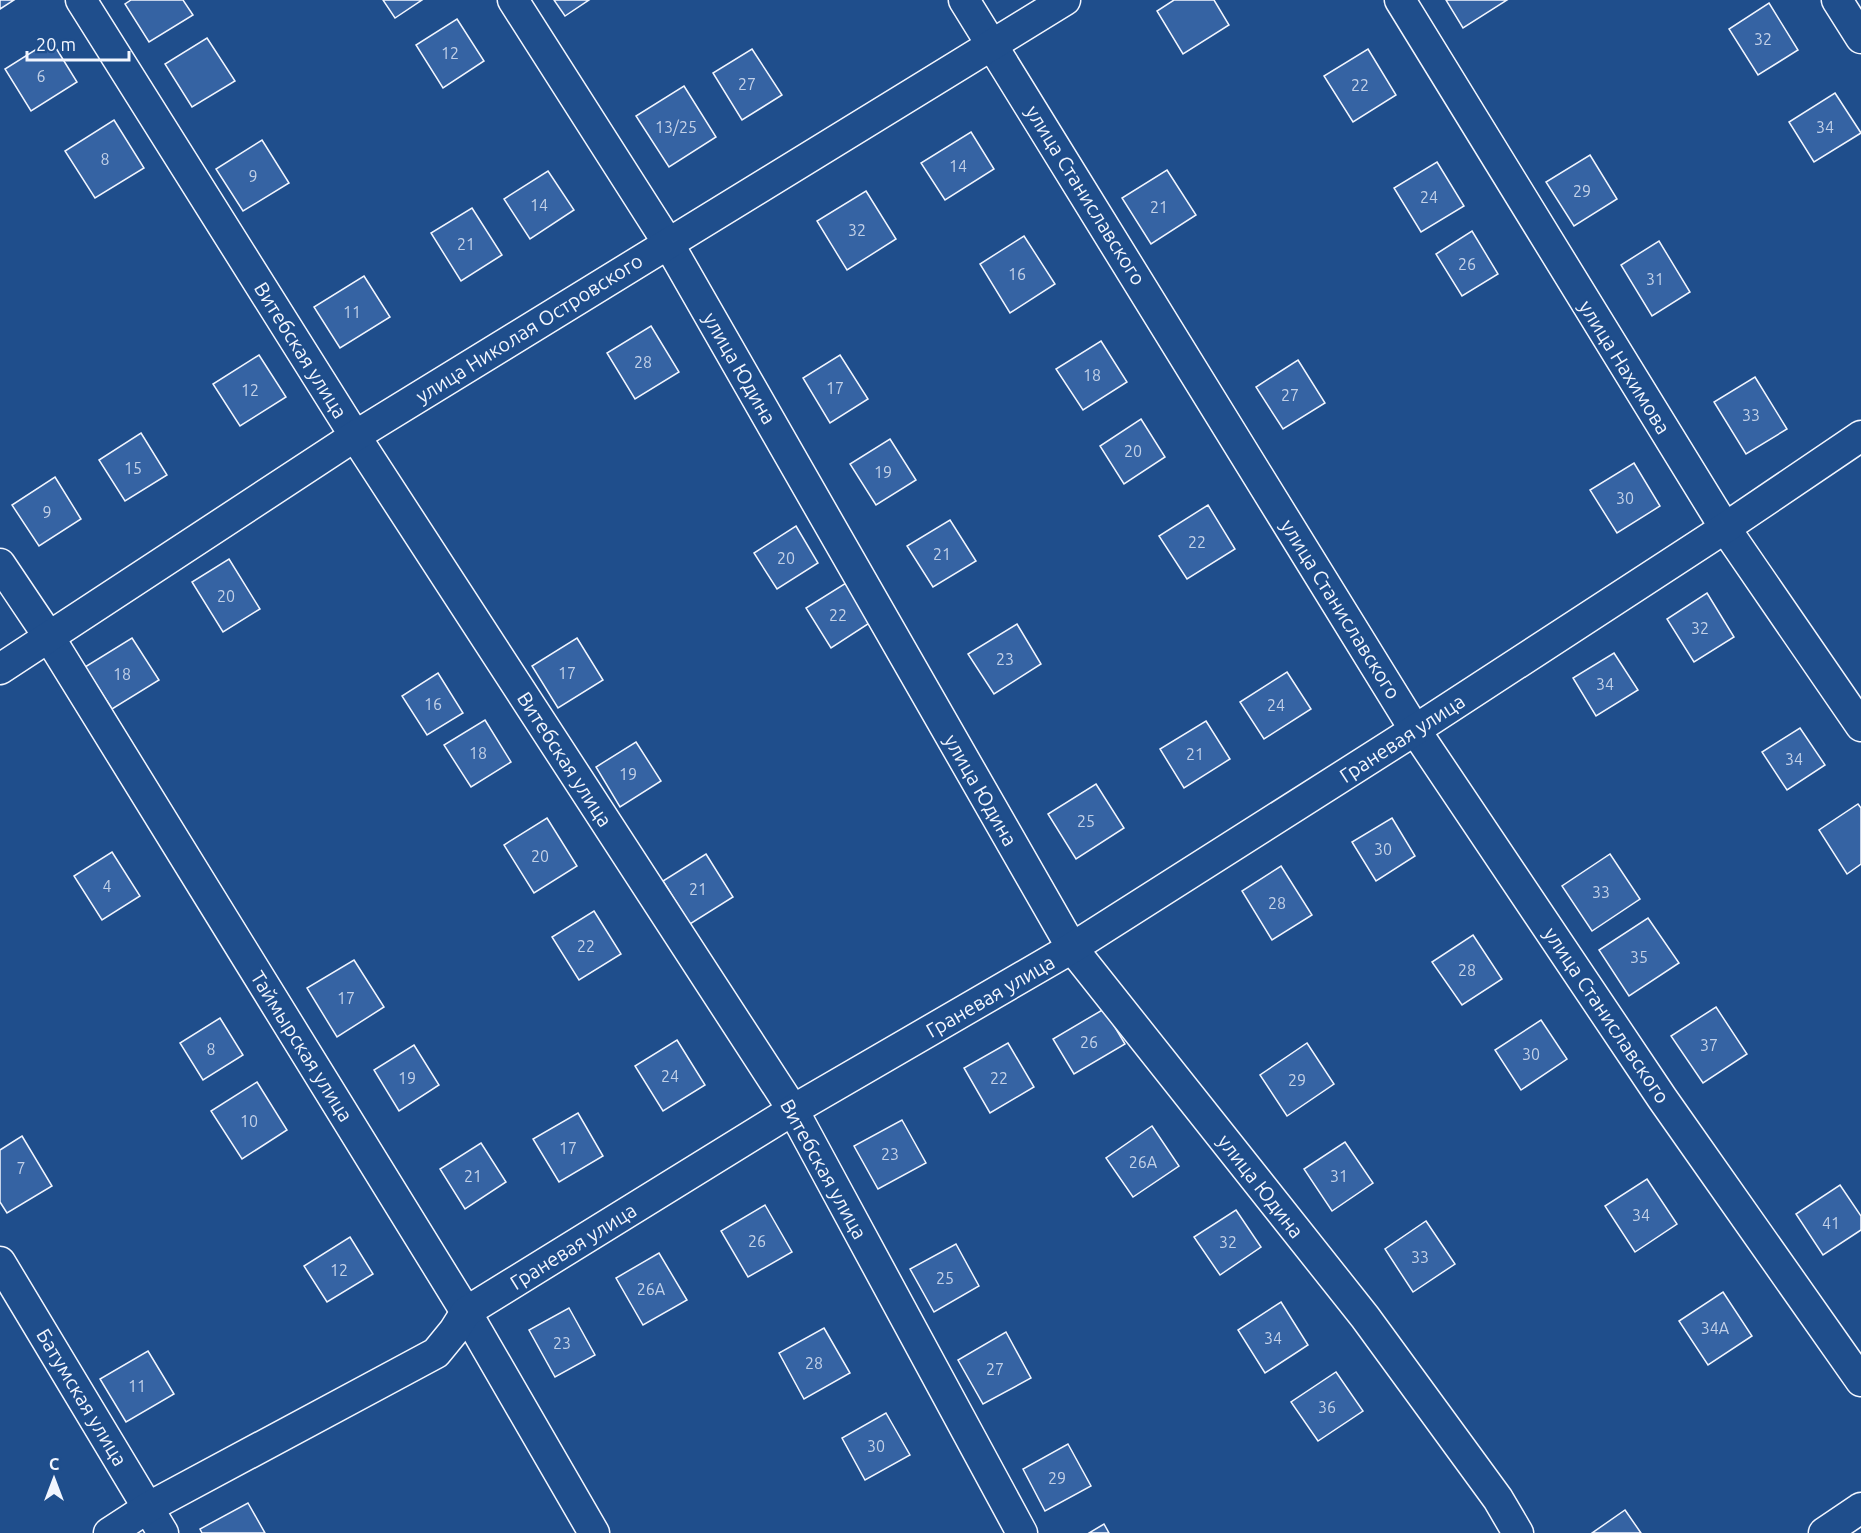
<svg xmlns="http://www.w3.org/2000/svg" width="1861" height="1533" viewBox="0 0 1861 1533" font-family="Ubuntu,sans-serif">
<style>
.building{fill:#3563a3;stroke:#f2f6ff;stroke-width:1.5}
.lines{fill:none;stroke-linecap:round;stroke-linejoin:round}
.street-casing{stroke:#f2f6ff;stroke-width:33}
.street{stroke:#1f4e8c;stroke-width:30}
.labels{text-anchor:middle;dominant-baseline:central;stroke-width:4.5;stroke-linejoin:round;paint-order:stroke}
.number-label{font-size:16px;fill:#c3d1e8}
.street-label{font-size:20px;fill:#f2f6ff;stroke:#1f4e8c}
</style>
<rect width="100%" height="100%" fill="#1f4e8c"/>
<g class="building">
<polygon points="0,0 14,0 0,9"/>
<polygon points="131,0 183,0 193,15 149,42 125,4"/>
<polygon points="383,0 422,0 395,18"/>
<polygon points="554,0 589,0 565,16"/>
<polygon points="1174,0 1214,0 1229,25 1183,54 1157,11"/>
<polygon points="1446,0 1507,0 1463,28"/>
<polygon points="1769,3 1798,50 1758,75 1729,29"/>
<polygon points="457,19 484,61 443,88 416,45"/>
<polygon points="207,38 235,81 192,107 165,64"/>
<polygon points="51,40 77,82 31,111 5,69"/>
<polygon points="752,49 782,95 742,120 713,73"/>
<polygon points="1368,49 1396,95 1353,122 1324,76"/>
<polygon points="684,86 716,137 669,167 636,116"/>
<polygon points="1835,93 1861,133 1814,162 1789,122"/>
<polygon points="114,120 144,168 95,198 65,151"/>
<polygon points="971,132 994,169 945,200 921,163"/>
<polygon points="262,140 289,183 243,211 216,169"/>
<polygon points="1590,155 1617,199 1574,226 1546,182"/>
<polygon points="1437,162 1464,206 1421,232 1394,188"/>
<polygon points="1167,170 1196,215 1151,244 1122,198"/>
<polygon points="548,171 574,210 530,239 504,199"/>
<polygon points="866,191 896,239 847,270 817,221"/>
<polygon points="472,208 502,255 461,281 431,233"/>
<polygon points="1472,231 1498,274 1462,296 1436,254"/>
<polygon points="1024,236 1055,284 1010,313 980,264"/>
<polygon points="1659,241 1690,292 1652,316 1621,265"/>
<polygon points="364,276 390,317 340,348 314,307"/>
<polygon points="651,326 679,372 635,399 607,353"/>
<polygon points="1101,341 1127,382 1083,410 1056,369"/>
<polygon points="259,355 286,397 240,426 213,384"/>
<polygon points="840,355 868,399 830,423 803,378"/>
<polygon points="1298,360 1325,403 1283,429 1256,387"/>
<polygon points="1755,377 1787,429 1746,454 1714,402"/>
<polygon points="1141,419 1165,457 1124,484 1100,446"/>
<polygon points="141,433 167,475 125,501 99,460"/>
<polygon points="890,439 916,480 876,505 850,464"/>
<polygon points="1634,463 1660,506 1617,533 1590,490"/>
<polygon points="55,477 81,519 39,546 12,505"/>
<polygon points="1208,505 1235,549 1187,579 1159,536"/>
<polygon points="950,520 976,561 933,587 907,546"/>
<polygon points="796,526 818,563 777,589 754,553"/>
<polygon points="229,559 260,609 223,632 192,582"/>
<polygon points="846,583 871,622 831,648 806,608"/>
<polygon points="1707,593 1734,637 1694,662 1667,619"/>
<polygon points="1017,624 1041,664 994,694 968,654"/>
<polygon points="132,638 159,680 112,709 85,667"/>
<polygon points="577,638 603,680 558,708 532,666"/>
<polygon points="1614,653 1638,690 1596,716 1573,678"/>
<polygon points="1287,672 1311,709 1264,739 1240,702"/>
<polygon points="438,673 463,713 427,735 402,696"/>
<polygon points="485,720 511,762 471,787 444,745"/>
<polygon points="1206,721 1230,759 1184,788 1160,749"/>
<polygon points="1800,728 1825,765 1787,790 1762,752"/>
<polygon points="636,742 661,781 620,807 596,767"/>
<polygon points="1096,784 1124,828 1076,859 1048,814"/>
<polygon points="1858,804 1861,808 1861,864 1847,874 1819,830"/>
<polygon points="547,818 577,866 534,893 504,845"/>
<polygon points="1392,818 1415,856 1376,881 1352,842"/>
<polygon points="112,852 140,896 102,920 74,876"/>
<polygon points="706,854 733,897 690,924 663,881"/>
<polygon points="1610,854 1640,899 1592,931 1562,886"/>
<polygon points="1281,866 1312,915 1272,940 1242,891"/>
<polygon points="594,911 621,954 579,980 552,937"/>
<polygon points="1648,918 1679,963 1629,996 1599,950"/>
<polygon points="1473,935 1502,979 1462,1005 1432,962"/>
<polygon points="354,960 384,1007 337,1037 307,988"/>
<polygon points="1716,1007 1747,1054 1703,1083 1671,1036"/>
<polygon points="1104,1009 1125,1044 1074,1074 1053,1039"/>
<polygon points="220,1018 243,1055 203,1080 180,1043"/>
<polygon points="1541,1020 1567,1059 1521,1090 1495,1050"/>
<polygon points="677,1040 705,1085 663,1111 635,1066"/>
<polygon points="1008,1043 1034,1087 990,1113 964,1068"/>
<polygon points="1307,1043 1334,1084 1287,1116 1260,1075"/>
<polygon points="414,1045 439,1085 399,1111 374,1070"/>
<polygon points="257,1082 287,1130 242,1159 211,1111"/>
<polygon points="578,1113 603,1156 559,1182 533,1139"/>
<polygon points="902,1120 926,1163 878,1189 854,1146"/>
<polygon points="1152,1126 1179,1166 1133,1197 1106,1158"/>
<polygon points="22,1136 52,1186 7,1213 0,1202 0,1150"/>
<polygon points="1345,1142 1373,1183 1332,1211 1304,1169"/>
<polygon points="481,1143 506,1182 465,1209 440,1169"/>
<polygon points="1647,1179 1677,1224 1635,1252 1605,1206"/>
<polygon points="1840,1185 1861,1216 1861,1230 1823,1255 1796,1214"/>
<polygon points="765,1205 792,1252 748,1277 721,1231"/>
<polygon points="1236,1210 1261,1247 1220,1275 1194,1237"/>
<polygon points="1426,1221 1455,1264 1413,1292 1385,1249"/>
<polygon points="350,1237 373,1274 327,1302 304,1266"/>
<polygon points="956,1244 979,1286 934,1312 910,1269"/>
<polygon points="659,1253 687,1300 643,1325 616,1278"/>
<polygon points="1723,1292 1752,1336 1708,1365 1679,1321"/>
<polygon points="1281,1302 1308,1345 1265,1373 1238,1330"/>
<polygon points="569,1308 595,1355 555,1377 529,1330"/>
<polygon points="824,1328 850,1373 804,1399 779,1353"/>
<polygon points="1006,1332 1031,1378 983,1404 958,1360"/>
<polygon points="148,1351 174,1394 126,1422 100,1379"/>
<polygon points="1336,1372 1363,1411 1318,1441 1291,1402"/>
<polygon points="886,1413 910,1455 865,1480 842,1438"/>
<polygon points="1068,1444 1091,1486 1045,1511 1023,1469"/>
<polygon points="248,1503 265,1533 202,1533 200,1529"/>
<polygon points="1625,1510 1641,1533 1592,1533"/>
<polygon points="1104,1524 1109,1533 1089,1533"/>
</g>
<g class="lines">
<defs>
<g id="street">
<polyline points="81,0 355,436 793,1110 1022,1533"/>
<polyline points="513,0 668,243 1072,948 1365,1317 1498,1499 1518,1533"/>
<polyline points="964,0 1415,730 1662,1098 1861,1381"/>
<polyline points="1400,0 1725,528 1861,726"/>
<polyline points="1837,0 1861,38"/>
<polyline points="0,564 49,637 466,1312 594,1533"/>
<polyline points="0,669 355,436 1065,0"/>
<polyline points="0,1262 163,1533"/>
<polyline points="109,1533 149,1507 436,1353 454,1331 466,1312 793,1110 1072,948 1415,730 1725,528 1861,436"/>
<polyline points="1824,1533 1861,1508"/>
</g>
</defs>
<use href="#street" class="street-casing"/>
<use href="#street" class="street"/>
</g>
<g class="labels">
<g class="number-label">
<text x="1763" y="39">32</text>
<text x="450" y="53">12</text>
<text x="41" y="76">6</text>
<text x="747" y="84">27</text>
<text x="1360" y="85">22</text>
<text x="676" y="127">13/25</text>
<text x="1825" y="127">34</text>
<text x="105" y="159">8</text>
<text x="958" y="166">14</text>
<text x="253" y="176">9</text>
<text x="1582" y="191">29</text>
<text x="1429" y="197">24</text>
<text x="539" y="205">14</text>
<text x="1159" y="207">21</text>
<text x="857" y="230">32</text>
<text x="466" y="244">21</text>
<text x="1467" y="264">26</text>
<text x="1017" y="274">16</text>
<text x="1655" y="279">31</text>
<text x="352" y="312">11</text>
<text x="643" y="362">28</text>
<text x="1092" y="375">18</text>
<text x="835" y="388">17</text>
<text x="250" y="390">12</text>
<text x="1290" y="395">27</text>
<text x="1751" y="415">33</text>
<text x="1133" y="451">20</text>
<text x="133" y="468">15</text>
<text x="883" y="472">19</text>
<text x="1625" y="498">30</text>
<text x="47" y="512">9</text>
<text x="1197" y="542">22</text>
<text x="942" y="554">21</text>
<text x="786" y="558">20</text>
<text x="226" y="596">20</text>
<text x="838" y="615">22</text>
<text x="1700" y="628">32</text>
<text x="1005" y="659">23</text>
<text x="567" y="673">17</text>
<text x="122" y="674">18</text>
<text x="1605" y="684">34</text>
<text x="433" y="704">16</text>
<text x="1276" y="705">24</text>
<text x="478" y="753">18</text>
<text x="1195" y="754">21</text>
<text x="1794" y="759">34</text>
<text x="628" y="774">19</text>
<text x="1086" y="821">25</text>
<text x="1383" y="849">30</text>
<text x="540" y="856">20</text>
<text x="107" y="886">4</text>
<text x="698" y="889">21</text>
<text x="1601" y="892">33</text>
<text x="1277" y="903">28</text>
<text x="586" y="946">22</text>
<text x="1639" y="957">35</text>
<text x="1467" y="970">28</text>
<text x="346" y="998">17</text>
<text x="1089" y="1042">26</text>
<text x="1709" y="1045">37</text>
<text x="211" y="1049">8</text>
<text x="1531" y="1054">30</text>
<text x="670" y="1076">24</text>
<text x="407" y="1078">19</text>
<text x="999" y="1078">22</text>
<text x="1297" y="1080">29</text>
<text x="249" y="1121">10</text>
<text x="568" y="1148">17</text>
<text x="890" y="1154">23</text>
<text x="1143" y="1162">26А</text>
<text x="21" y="1168">7</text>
<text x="473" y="1176">21</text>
<text x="1339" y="1176">31</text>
<text x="1641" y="1215">34</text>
<text x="1831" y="1223">41</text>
<text x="757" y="1241">26</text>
<text x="1228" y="1242">32</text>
<text x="1420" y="1257">33</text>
<text x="339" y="1270">12</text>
<text x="945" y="1278">25</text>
<text x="651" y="1289">26А</text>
<text x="1715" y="1328">34А</text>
<text x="1273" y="1338">34</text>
<text x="562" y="1343">23</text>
<text x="814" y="1363">28</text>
<text x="995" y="1369">27</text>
<text x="137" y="1386">11</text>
<text x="1327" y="1407">36</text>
<text x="876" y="1446">30</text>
<text x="1057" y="1478">29</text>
</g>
<g class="street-label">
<text transform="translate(1086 195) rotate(58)">улица Станиславского</text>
<text transform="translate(529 328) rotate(-32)">улица Николая Островского</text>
<text transform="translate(301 350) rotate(58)">Витебская улица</text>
<text transform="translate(1625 367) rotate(58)">улица Нахимова</text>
<text transform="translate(740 368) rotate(60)">улица Юдина</text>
<text transform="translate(1341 609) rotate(58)">улица Станиславского</text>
<text transform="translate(1402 738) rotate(-33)">Граневая улица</text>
<text transform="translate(565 759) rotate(57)">Витебская улица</text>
<text transform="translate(981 790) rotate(60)">улица Юдина</text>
<text transform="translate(990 996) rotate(-30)">Граневая улица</text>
<text transform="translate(1607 1015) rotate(56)">улица Станиславского</text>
<text transform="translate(302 1046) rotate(58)">Таймырская улица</text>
<text transform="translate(824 1169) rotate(61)">Витебская улица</text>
<text transform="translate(1261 1186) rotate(52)">улица Юдина</text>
<text transform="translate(573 1246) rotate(-32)">Граневая улица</text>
<text transform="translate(82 1397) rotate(59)">Батумская улица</text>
</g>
</g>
<g transform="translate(54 1479)" stroke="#1f4e8c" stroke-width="4.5" paint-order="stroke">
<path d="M0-4.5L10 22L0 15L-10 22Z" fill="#f2f6ff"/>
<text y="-9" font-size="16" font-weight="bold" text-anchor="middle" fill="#f2f6ff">С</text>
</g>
<path d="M27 51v9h102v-9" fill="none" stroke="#f2f6ff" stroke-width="3"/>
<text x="36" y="51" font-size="18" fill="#f2f6ff" stroke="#1f4e8c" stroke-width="4.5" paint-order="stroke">20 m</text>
</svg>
